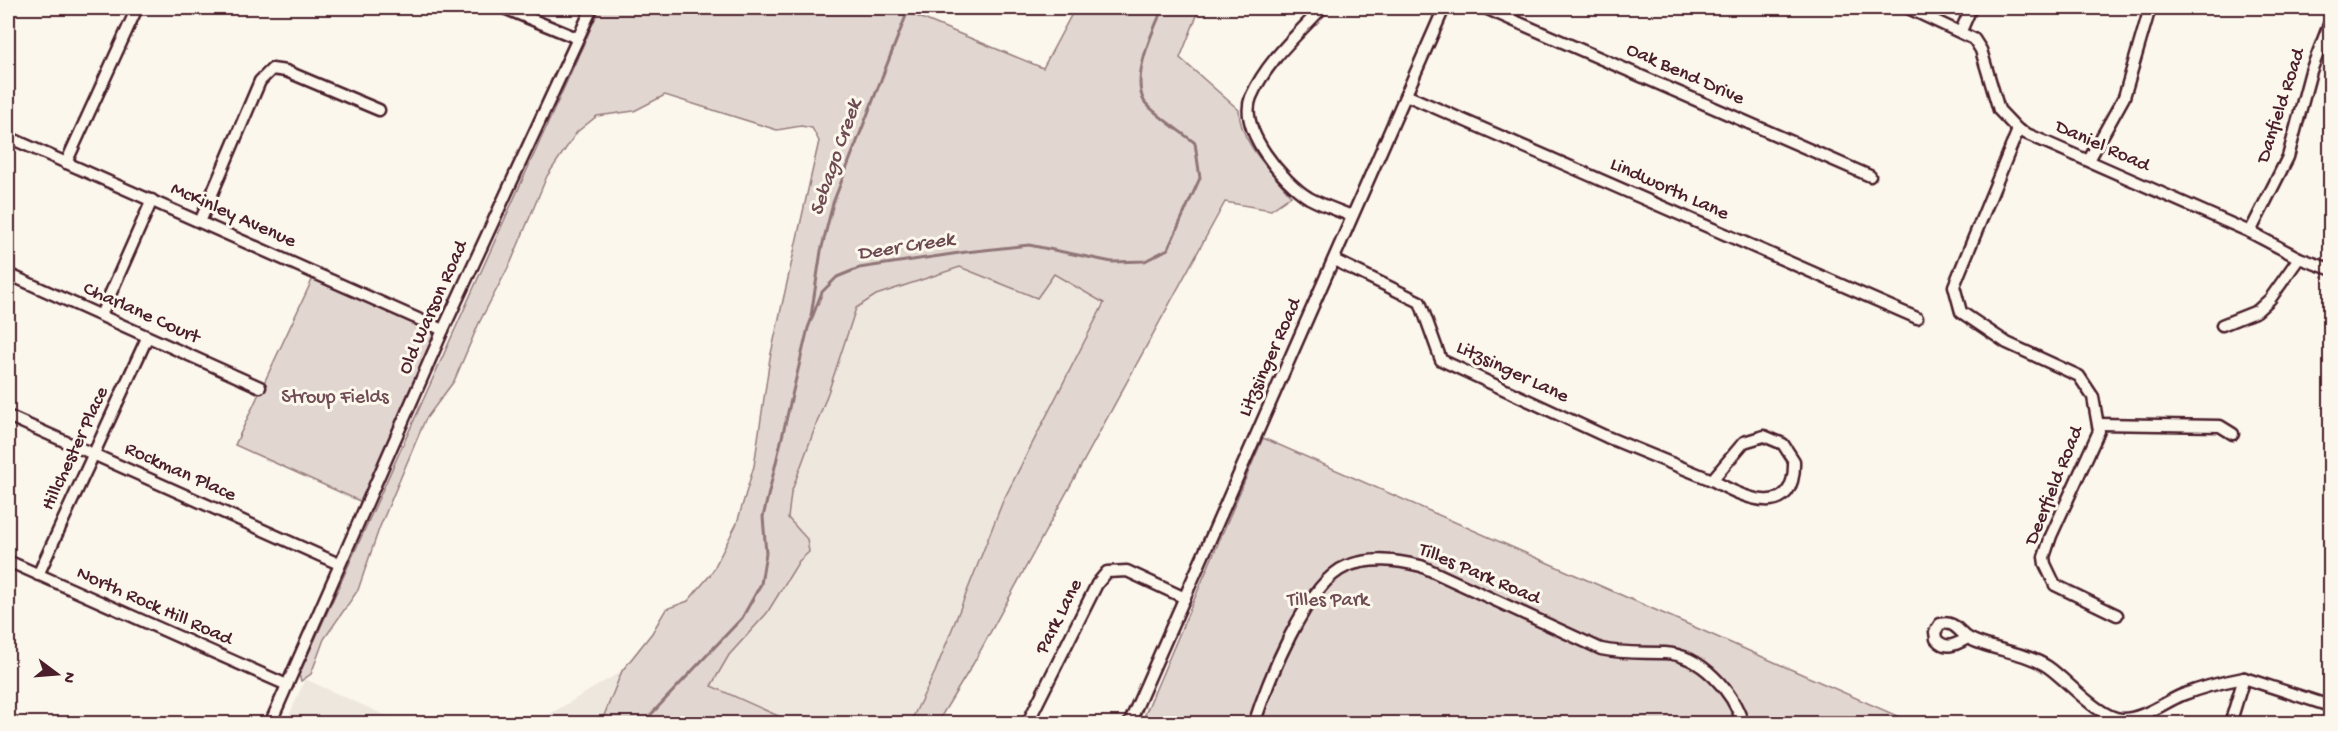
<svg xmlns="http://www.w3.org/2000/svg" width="2338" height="731" viewBox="0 0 2338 731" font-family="'Gochi Hand',sans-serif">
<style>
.built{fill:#eee7de}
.green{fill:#e2d7d0;stroke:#967b7e;stroke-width:1.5}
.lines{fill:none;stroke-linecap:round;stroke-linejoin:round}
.stream{stroke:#907477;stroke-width:3}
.minor-casing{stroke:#4a1f2b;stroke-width:15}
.minor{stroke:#fbf7ec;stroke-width:10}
.labels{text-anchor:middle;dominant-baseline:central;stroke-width:6;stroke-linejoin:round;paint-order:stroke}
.street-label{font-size:20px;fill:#4a1f2b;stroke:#fbf7ec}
.park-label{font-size:20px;fill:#704d54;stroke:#fbf7ec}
.water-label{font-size:21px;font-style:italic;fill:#6d4a51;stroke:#fbf7ec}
</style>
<rect width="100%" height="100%" fill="#fbf7ec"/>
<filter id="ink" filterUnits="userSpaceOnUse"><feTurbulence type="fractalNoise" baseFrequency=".0167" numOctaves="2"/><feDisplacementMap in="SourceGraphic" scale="12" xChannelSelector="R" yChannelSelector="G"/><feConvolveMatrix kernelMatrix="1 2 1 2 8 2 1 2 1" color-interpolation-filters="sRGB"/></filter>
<g filter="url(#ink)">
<g class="built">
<polygon points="960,267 1037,298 1053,274 1105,303 1003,501 935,672 910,723 794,723 711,687 729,655 767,613 800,561 808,552 807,539 788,518 791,493 829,390 855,308 876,295"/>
<polygon points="622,671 601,723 533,724"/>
<polygon points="305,679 402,723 286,723"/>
</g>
<g class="green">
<path d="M600,8H897L1043,68L1075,8H1200L1180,58L1239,110C1239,142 1272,172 1291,196L1271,210L1225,202L973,664L937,723H910L935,672L1003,501L1104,303L1054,274L1037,298L960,267L876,295L856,308L829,390L791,493L788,518L807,539L809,552L799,561L767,613L729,655L711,686L794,723H601L622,671L652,633L666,609L688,601L711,574L737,523L754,466L770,358L819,141L812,128L801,126L777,130L665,95L634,111L597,116L577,132L547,176L511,262L479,323L454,381L425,420L379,529L358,590L324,639L311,674L301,681L299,675Z"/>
<polygon points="313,278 431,332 435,340 364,503 235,445"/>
<polygon points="1263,438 1911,722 1910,724 1141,724"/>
</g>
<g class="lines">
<g class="stream">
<polyline points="811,316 821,251 833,203 909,8"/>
<path d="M642,724L742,618L761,584L766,553L763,517L808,328L822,292L837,277L859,268L966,252L1029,245L1112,262L1145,261L1168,249L1200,178L1195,143C1184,134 1150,111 1144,101C1131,77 1153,30 1163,8"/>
</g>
<defs>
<g id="minor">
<polyline points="504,8 577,38"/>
<path d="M1322,8C1297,35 1266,62 1251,97C1238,129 1283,182 1309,198C1322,205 1337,210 1351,216"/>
<polyline points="1485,8 1870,176"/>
<polyline points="1908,8 1974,39 1981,50 1999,110 2018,130 2250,232 2299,258 2330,269"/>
<polyline points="1961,31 1971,8"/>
<polyline points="1406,95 1917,318"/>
<polyline points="2018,130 1954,286 1961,312 2007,343 2079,376 2093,397 2099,431 2051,536 2044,557 2045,564 2055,585 2117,615"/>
<polyline points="8,137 443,330"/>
<polyline points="2089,160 2124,97 2150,8"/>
<polyline points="66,163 137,8"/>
<polyline points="200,222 260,81 272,69 286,71 379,110"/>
<polyline points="2250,232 2288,157 2311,71 2330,22"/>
<polyline points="1334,260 1420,302 1441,360 1607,437 1712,480"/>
<polyline points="8,274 260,387"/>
<polyline points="101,315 152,200"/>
<polyline points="2222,325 2257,311 2270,299 2299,258"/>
<polyline points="8,416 339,564"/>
<polyline points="2098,424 2220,426 2233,434"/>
<path d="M1764,436L1783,444L1794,461C1796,522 1743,498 1712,480L1744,442Z"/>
<polyline points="8,561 287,685"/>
<polyline points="38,575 147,338"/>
<path d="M1968,638C1957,644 1946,651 1936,639L1935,632L1940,624C1955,620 1959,633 1970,639C1994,651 2026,652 2048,667C2067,680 2100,719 2122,719C2143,719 2163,703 2182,695C2202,687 2223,682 2244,678"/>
<polyline points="2244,678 2330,706"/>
<polyline points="270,724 443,330 592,8"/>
<polyline points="1027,724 1097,584 1107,572 1127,571 1185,598"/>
<polyline points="1129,724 1444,8"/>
<path d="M1254,724C1267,684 1306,582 1347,566C1372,557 1396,560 1421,566L1601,649C1623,654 1643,652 1665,653C1701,655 1733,691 1743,724"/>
<polyline points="2230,724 2244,678"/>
</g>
</defs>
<use href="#minor" class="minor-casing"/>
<use href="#minor" class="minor"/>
</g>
</g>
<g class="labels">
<g class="street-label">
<text transform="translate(1685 75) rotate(24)">Oak Bend Drive</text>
<text transform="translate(2282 106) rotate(-72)">Danfield Road</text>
<text transform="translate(2102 147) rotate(24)">Daniel Road</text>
<text transform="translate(1669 190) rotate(24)">Lindworth Lane</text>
<text transform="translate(233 216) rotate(24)">McKinley Avenue</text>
<text transform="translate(434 308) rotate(-66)">Old Warson Road</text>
<text transform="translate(141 314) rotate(24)">Charlane Court</text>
<text transform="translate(1271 358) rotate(-66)">Litzsinger Road</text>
<text transform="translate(1512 373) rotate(25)">Litzsinger Lane</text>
<text transform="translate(76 449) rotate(-65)">Hillchester Place</text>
<text transform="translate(180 473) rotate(24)">Rockman Place</text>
<text transform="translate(2055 486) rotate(-68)">Deerfield Road</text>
<text transform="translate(1479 575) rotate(23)">Tilles Park Road</text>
<text transform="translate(154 607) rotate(24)">North Rock Hill Road</text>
<text transform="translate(1060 617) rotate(-63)">Park Lane</text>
</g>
<g class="park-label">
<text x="335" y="398">Stroup Fields</text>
<text x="1328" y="601">Tilles Park</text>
</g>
<g class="water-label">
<text transform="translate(837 158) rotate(-71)">Sebago Creek</text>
<text transform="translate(906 248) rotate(-9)">Deer Creek</text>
</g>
</g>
<rect width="2338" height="731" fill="none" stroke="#fbf7ec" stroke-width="30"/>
<rect x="15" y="15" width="2308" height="701" fill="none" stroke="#4a1f2b" stroke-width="2" filter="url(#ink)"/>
<g transform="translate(57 674) rotate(106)" stroke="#fbf7ec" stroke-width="4.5" paint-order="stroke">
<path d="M0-4.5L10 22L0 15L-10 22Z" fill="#4a1f2b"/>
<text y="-9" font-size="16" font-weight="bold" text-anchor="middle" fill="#4a1f2b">N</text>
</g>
</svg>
